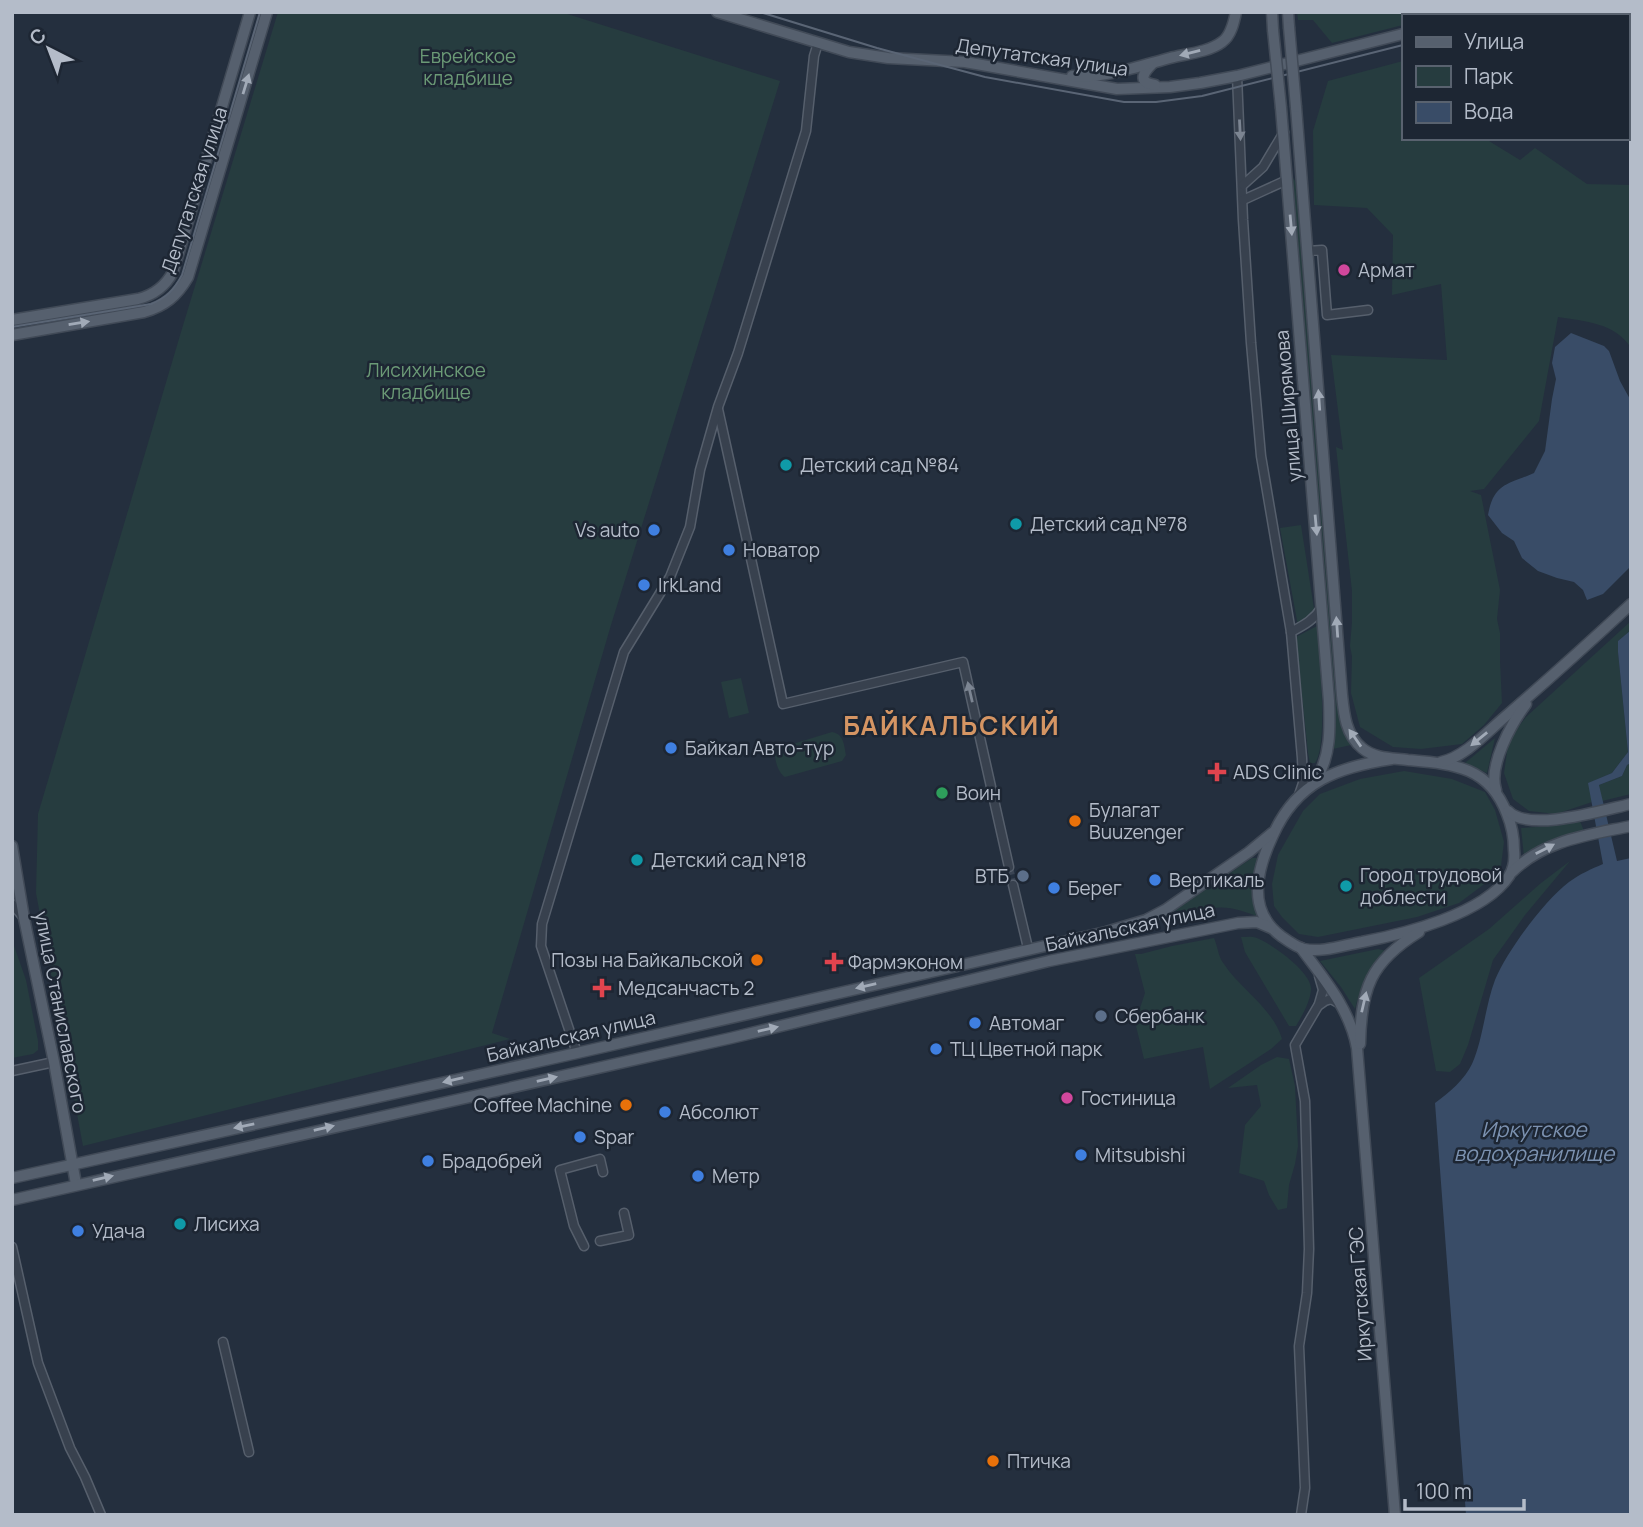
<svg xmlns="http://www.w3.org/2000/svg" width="1643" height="1527" viewBox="0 0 1643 1527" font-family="Manrope,sans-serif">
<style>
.green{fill:#263c3f}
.water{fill:#394c67}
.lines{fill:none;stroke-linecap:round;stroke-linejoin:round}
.minor-tunnel{stroke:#3a4453;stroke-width:8;stroke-dasharray:8 4;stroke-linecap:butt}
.minor-casing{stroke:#565f6c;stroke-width:11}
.major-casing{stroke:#414a57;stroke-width:13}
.minor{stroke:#38414e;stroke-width:8}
.major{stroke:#56606e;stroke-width:10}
.tram{stroke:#5a6575;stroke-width:2}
.major-bridge-casing{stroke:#414a57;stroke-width:13;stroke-linecap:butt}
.major-bridge{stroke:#56606e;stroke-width:10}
.oneway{fill:#a1aab7}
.oneway2{fill:#7c8592}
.hotel-dot{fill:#d1479c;stroke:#1d2633;stroke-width:2.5}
.culture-dot{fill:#0f9aa8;stroke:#1d2633;stroke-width:2.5}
.shop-dot{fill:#3f7fe0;stroke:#1d2633;stroke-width:2.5}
.health-dot{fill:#e0444e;stroke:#1d2633;stroke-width:2.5}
.leisure-dot{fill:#2e9e5b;stroke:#1d2633;stroke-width:2.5}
.food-dot{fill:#e8710a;stroke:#1d2633;stroke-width:2.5}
.service-dot{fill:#5c6f8a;stroke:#1d2633;stroke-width:2.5}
.labels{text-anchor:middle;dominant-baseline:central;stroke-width:5;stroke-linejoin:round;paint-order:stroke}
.park-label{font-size:19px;fill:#6b9a76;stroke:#1d2633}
.street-label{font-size:19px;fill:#b4bcc9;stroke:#1d2633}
.poi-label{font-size:19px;fill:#b4bcc9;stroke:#1d2633;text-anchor:start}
.water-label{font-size:21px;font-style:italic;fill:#7c92b1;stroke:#1d2633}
.district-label{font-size:26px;font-weight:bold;letter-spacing:2px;fill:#d59563;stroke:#1d2633}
</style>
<rect width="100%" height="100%" fill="#242f3e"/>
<g class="green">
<polygon points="278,12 561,12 780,81 611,625 492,1033 510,1039 83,1146 36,893 38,814 181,332"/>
<polygon points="1297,12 1452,12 1438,16 1403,16 1403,25 1332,43 1313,20 1298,20"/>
<path d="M1403,61V138H1484L1520,160L1535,148L1587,184L1631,185V348C1616,323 1584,321 1558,317L1539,421L1484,489L1470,491L1481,495L1500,590L1497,619L1500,633V661L1502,703L1484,725L1462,744L1421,749L1393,747L1360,727L1351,693L1352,656L1350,646L1352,622V591L1336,447L1343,450L1331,355L1447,360L1441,284L1392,295L1393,235L1367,208L1314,205L1313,131L1328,81Z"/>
<polygon points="1293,178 1296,182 1340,704 1344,725 1351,745 1333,749 1334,705 1332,675 1315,491 1291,183"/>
<polygon points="1301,525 1315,615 1298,626 1280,528"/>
<polygon points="1631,621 1631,630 1618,641 1618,652 1628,752 1612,773 1589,783 1592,802 1556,814 1529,811 1513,799 1504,773 1508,745 1513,734 1526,717"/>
<path d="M1317,626C1319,652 1329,746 1315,763H1310L1308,753L1296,637Z"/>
<polygon points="741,678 749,713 729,718 721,682"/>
<path d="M832,732C844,734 844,745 846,755L842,761L785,777C778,773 773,757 776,749Z"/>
<polygon points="1495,738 1487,773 1465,763"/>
<polygon points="1631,763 1631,794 1602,801 1599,785 1622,776 1627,765"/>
<polygon points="1404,771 1452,779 1485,792 1495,810 1504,842 1501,866 1491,879 1459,903 1417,917 1318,937 1299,934 1282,917 1274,906 1272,884 1278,855 1303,811 1320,794 1360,779"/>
<path d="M1580,821L1584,831C1562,837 1544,845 1524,857L1521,828L1552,826Z"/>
<path d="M1252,858H1257C1258,868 1253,878 1253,888C1253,898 1256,907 1259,917C1245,912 1230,906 1215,908C1202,909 1189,912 1175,913L1177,909Z"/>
<polygon points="1570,861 1525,915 1493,960 1468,1045 1460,1064 1450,1072 1436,1071 1419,978 1489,929 1541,883"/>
<path d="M1241,937C1246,937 1252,936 1257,938C1272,944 1313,973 1311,990C1310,1002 1302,1016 1296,1026H1289L1245,952Z"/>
<path d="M1214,938C1218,947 1218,957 1224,964C1241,990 1273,1008 1282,1039L1271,1049L1210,1089L1203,1047L1144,1059L1136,1026L1146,1019L1139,1011L1145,993L1135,954H1141L1172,946Z"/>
<polygon points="12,940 26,980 38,1041 38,1050 33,1054 12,1058"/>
<path d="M1378,949L1387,951C1372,967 1360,987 1355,1009L1341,987L1320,961Z"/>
<polygon points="1277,1057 1289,1059 1295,1086 1298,1146 1295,1164 1289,1185 1287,1208 1278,1210 1269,1195 1264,1181 1239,1173 1245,1125 1261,1106 1257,1085 1228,1088 1261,1065"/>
</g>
<g class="water">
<path d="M1571,333L1604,346L1609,351L1620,381L1631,401V566L1603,594L1587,600L1583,590L1574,582L1557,578L1538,571L1522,558L1514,541L1502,533L1488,515C1494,483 1507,485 1534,473L1545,451L1552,399L1556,379L1552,363L1555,347Z"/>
<path d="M1631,630V763L1627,765L1622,776L1599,785L1617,861L1631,858V1515H1466L1435,1103C1449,1093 1465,1079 1472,1064C1483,1040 1485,1006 1495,980C1507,951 1544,901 1569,882C1580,874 1591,869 1603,864L1588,783L1612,773L1628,752L1618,652V641Z"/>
</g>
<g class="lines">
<polyline class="minor-tunnel" points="1009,867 1013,885"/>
<defs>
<g id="minor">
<polyline points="1237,76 1243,220 1251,343 1261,456 1291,632 1302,758 1303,783 1299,795"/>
<polyline points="1243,185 1263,167 1284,132"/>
<polyline points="1243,200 1287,180"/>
<polyline points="1307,251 1322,250 1327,315 1368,310"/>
<polyline points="718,409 783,704 963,662 1009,867"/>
<path d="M1291,632C1304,625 1314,620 1322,607"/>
<polyline points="1013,885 1028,948"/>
<polyline points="12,904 24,918"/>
<polyline points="1319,976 1323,990 1319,1004"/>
<polyline points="577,1053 541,946 542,924 624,652 670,577 690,527 700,470 718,407 738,353 806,131 814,56 818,43"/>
<polyline points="12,1071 54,1062"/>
<polyline points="600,1241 629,1235 624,1213"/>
<polyline points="584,1246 574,1226 560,1170 600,1159 603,1172"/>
<polyline points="12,1247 38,1363 70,1448 85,1477 101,1515"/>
<polyline points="223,1342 249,1452"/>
<polyline points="1301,1515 1305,1488 1299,1346 1307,1293 1309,1249 1305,1101 1295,1045 1318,1006 1325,1001 1331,999 1340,1004"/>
</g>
<g id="major">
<polyline points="717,12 849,52 888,58 965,62 1117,89 1170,87 1200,83 1237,76 1403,34"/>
<polyline points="1272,12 1273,30"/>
<polyline points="1288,12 1289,27"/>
<polyline points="1475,16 1489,12"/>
<path d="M1153,63C1144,72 1136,82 1155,85"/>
<path d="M1072,76C1106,78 1137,67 1170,58C1186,54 1209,52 1222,42C1231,36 1234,22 1236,12"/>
<path d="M1296,107L1342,695C1344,715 1346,735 1362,748C1375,759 1392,758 1408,760C1453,764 1489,766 1507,814C1512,826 1514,837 1514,850C1515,859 1514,868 1509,876C1484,914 1404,934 1362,942C1344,945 1322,953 1304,949C1296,947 1288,941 1281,936C1246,910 1257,869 1273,835C1297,781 1338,767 1392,759"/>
<path d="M1281,108L1329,701C1330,728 1331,756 1316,780"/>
<path d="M12,320L138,299C154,295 165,287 173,272L250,12"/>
<path d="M12,335L144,312C165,306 177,296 188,277L267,12"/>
<path d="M1441,762C1465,757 1488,731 1506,716C1549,679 1590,642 1631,604"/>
<path d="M1496,790C1488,766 1511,724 1526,704"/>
<path d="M1508,811C1529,833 1603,810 1631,804"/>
<polyline points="12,846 24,918 54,1062 76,1184"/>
<path d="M1512,872C1544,840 1589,835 1631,826"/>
<path d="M1301,948C1324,979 1350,1009 1357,1048L1395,1515"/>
<path d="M1360,1044C1361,989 1370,962 1419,932"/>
<polyline points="12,1178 577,1053 1106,932 1146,920 1165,910 1249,852 1272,833"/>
<polyline points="12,1200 731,1038 1049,961 1238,923 1257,922 1271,928"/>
</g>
</defs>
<use href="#minor" class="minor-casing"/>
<use href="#major" class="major-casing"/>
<use href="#minor" class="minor"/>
<use href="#major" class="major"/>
<g class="tram">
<polyline points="760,12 877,48 985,77 1124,102 1156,102 1202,96 1403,45"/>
<polyline points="1500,16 1512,12"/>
<polyline points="1517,16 1529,12"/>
<path d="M12,327L151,304C166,298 174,290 182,275L260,12"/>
</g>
<defs>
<g id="major-bridge">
<polyline points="1289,27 1296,107"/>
<polyline points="1273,30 1281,108"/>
</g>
</defs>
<use href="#major-bridge" class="major-bridge-casing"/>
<use href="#major-bridge" class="major-bridge"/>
</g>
<defs><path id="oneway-solid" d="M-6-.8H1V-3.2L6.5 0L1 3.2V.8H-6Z" transform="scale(1.75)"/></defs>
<g class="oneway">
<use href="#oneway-solid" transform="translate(1190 53) rotate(166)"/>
<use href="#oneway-solid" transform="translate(246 84) rotate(-73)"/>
<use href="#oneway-solid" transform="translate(1291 225) rotate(85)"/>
<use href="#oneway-solid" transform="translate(79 323) rotate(-9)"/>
<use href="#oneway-solid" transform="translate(1319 400) rotate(-94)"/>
<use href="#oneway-solid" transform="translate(1316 525) rotate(85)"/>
<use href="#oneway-solid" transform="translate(1337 627) rotate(-94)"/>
<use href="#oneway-solid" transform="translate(1355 738) rotate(-125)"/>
<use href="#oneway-solid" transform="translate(1479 739) rotate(141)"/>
<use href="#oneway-solid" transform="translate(1545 849) rotate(-27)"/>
<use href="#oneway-solid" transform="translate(866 986) rotate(167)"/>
<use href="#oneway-solid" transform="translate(1364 1002) rotate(-77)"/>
<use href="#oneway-solid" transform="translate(768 1029) rotate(-13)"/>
<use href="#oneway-solid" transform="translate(547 1079) rotate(-13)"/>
<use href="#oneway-solid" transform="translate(453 1080) rotate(167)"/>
<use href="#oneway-solid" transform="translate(244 1126) rotate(168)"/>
<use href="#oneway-solid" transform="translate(324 1128) rotate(-13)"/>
<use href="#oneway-solid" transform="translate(103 1178) rotate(-13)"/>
</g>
<g class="oneway2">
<use href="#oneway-solid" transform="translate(1240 130) rotate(87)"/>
<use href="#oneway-solid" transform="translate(970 692) rotate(-103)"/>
</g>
<g class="hotel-dot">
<circle cx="1344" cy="270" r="7"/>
<circle cx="1067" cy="1098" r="7"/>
</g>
<g class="culture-dot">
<circle cx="786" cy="465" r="7"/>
<circle cx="1016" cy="524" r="7"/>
<circle cx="637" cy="860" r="7"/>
<circle cx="1346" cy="886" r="7"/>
<circle cx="180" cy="1224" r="7"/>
</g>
<g class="shop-dot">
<circle cx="654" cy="530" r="7"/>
<circle cx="729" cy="550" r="7"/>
<circle cx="644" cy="585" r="7"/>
<circle cx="671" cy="748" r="7"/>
<circle cx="1155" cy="880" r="7"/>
<circle cx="1054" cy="888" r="7"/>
<circle cx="975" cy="1023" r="7"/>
<circle cx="936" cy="1049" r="7"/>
<circle cx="665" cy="1112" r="7"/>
<circle cx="580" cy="1137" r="7"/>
<circle cx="1081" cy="1155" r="7"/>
<circle cx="428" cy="1161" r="7"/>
<circle cx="698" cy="1176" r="7"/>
<circle cx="78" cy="1231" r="7"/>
</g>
<g class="health-dot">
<path d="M1213.5 761.5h7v7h7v7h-7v7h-7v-7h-7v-7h7z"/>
<path d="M830.5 951.5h7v7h7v7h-7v7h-7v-7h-7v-7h7z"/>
<path d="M598.5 977.5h7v7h7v7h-7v7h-7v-7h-7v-7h7z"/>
</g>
<circle class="leisure-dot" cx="942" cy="793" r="7"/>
<g class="food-dot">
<circle cx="1075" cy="821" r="7"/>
<circle cx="757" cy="960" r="7"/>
<circle cx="626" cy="1105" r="7"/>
<circle cx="993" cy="1461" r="7"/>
</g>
<g class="service-dot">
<circle cx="1023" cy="876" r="7"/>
<circle cx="1101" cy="1016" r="7"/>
</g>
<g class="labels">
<g class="park-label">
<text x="468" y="56">Еврейское<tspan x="468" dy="22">кладбище</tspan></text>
<text x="426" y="370">Лисихинское<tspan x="426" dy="22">кладбище</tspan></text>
</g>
<g class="street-label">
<text transform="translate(1042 57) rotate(8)">Депутатская улица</text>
<text transform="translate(194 190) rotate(-72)">Депутатская улица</text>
<text transform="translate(1288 406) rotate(-95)">улица Ширямова</text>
<text transform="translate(1130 927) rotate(-12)">Байкальская улица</text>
<text transform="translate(61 1012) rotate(79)">улица Станиславского</text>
<text transform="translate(571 1036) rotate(-13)">Байкальская улица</text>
<text transform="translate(1360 1294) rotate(-94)">Иркутская ГЭС</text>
</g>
<g class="poi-label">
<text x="1358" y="270">Армат</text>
<text x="800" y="465">Детский сад №84</text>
<text x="1030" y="524">Детский сад №78</text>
<text x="640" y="530" text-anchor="end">Vs auto</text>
<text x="743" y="550">Новатор</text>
<text x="658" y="585">IrkLand</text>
<text x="685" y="748">Байкал Авто-тур</text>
<text x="1233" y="772">ADS Clinic</text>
<text x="956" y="793">Воин</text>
<text x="1089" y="810">Булагат<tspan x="1089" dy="22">Buuzenger</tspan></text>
<text x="651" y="860">Детский сад №18</text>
<text x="1360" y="875">Город трудовой<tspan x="1360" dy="22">доблести</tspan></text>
<text x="1009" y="876" text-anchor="end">ВТБ</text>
<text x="1169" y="880">Вертикаль</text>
<text x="1068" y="888">Берег</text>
<text x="743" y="960" text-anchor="end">Позы на Байкальской</text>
<text x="848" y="962">Фармэконом</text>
<text x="618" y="988">Медсанчасть 2</text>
<text x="1115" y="1016">Сбербанк</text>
<text x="989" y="1023">Автомаг</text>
<text x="950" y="1049">ТЦ Цветной парк</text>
<text x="1081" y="1098">Гостиница</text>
<text x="612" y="1105" text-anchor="end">Coffee Machine</text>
<text x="679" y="1112">Абсолют</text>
<text x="594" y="1137">Spar</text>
<text x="1095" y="1155">Mitsubishi</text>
<text x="442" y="1161">Брадобрей</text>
<text x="712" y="1176">Метр</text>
<text x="194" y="1224">Лисиха</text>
<text x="92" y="1231">Удача</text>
<text x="1007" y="1461">Птичка</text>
</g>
<g class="water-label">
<text x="1534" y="1129">Иркутское<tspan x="1534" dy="24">водохранилище</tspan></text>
</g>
<g class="district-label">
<text x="952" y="725">БАЙКАЛЬСКИЙ</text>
</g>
</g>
<rect width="1643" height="1527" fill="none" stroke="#b4bcc9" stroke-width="28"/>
<rect x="1402" y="14" width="228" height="126" fill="#1d2633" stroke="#59626f" stroke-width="2"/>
<rect x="1416" y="37" width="35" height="10" fill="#56606e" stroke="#59626f" stroke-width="2"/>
<text x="1464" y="49" font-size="21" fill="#b4bcc9">Улица</text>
<rect x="1416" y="66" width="35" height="21" fill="#263c3f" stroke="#59626f" stroke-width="2"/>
<text x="1464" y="84" font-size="21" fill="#b4bcc9">Парк</text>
<rect x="1416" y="102" width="35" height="21" fill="#394c67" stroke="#59626f" stroke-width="2"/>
<text x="1464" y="119" font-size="21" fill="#b4bcc9">Вода</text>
<g transform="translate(49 49) rotate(318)" stroke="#1d2633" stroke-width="5" paint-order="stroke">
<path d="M0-5L12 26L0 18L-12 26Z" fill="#b4bcc9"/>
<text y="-10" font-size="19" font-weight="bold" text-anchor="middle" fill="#b4bcc9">С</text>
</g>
<path d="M1405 1499v10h119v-10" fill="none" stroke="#b4bcc9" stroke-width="3.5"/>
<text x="1416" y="1499" font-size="21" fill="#b4bcc9" stroke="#1d2633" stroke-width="5" paint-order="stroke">100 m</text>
</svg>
